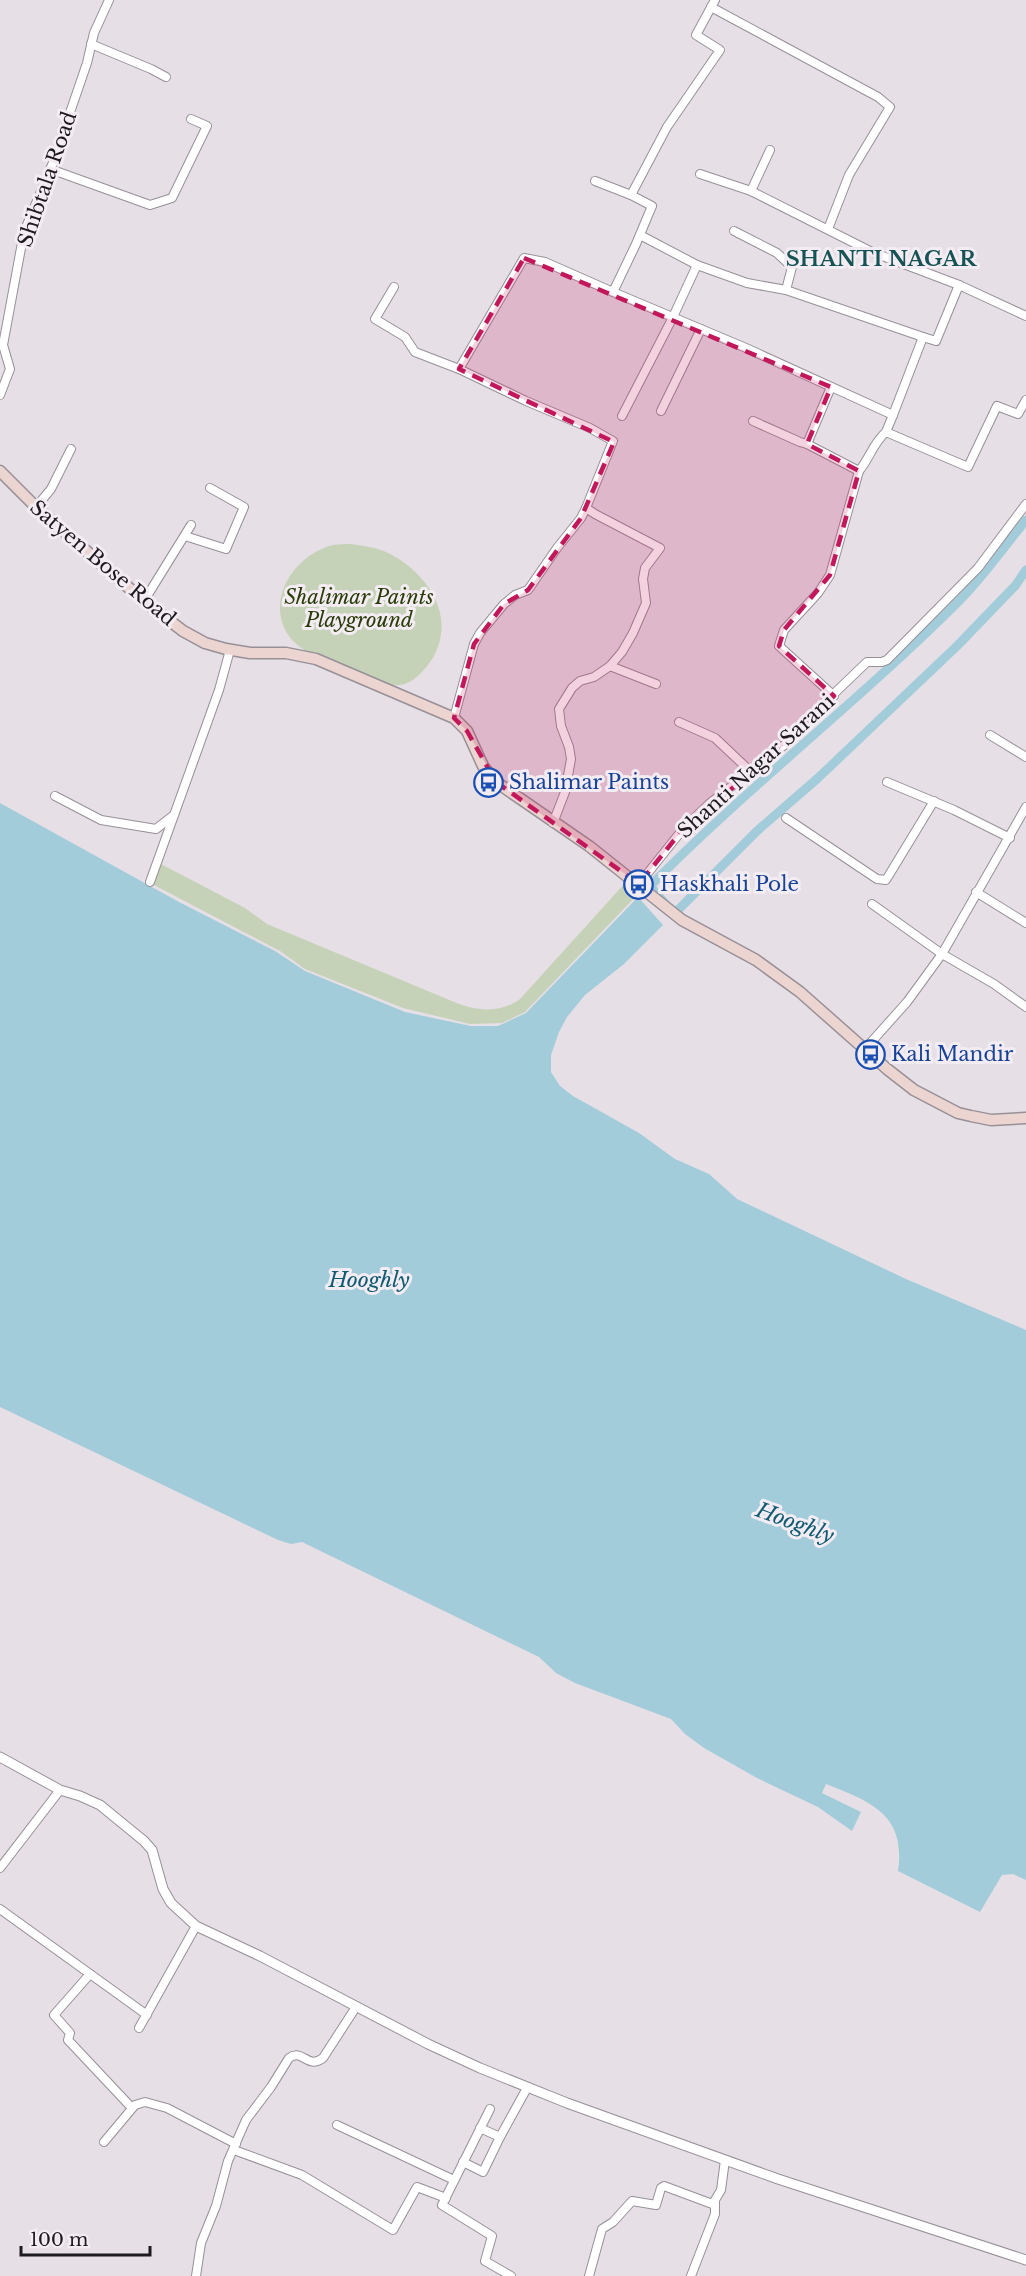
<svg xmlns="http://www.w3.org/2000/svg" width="1026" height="2276" viewBox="0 0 1026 2276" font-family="'Libre Baskerville',serif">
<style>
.green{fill:#c5d2b8}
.water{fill:#a3ccdb}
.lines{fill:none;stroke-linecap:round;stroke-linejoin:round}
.canal{stroke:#a3ccdb;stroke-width:9}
.minor-casing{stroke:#979097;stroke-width:10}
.tertiary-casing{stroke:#979097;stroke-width:11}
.secondary-casing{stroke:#979097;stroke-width:13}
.minor{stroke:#fff;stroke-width:8}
.tertiary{stroke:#fff;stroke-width:9}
.secondary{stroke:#ecd4d1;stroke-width:10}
.marked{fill:#c2185b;fill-opacity:0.2;stroke:#c2185b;stroke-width:4.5;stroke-dasharray:12 8;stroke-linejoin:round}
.labels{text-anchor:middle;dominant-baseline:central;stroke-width:6;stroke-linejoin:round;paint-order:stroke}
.street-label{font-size:20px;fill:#1d1b1d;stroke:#f3ecf3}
.park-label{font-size:20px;font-style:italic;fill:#2a3d09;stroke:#f3ecf3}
.transit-label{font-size:20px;fill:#164399;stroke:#f3ecf3;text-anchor:start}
.neighbourhood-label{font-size:21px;font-weight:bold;fill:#165354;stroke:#f3ecf3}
.water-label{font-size:21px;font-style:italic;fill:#0f5c73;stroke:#f3ecf3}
</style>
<rect width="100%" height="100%" fill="#e6dfe6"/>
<g class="green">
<path d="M351,544C363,546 375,547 386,552C425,570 457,614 434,656C428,666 417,680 405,684C389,689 373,679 357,673C336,665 299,654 287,633C266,597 296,554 333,545C338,544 345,544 351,544Z"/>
<path d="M161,864L245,908L267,924L459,1004C480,1011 501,1013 520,999L626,882L638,894L525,1012L502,1023L470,1024L403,1008L305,969L280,951L154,885Z"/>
</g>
<path class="water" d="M0,803L179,902L275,951L305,971L405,1012L471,1026H498L526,1013L638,897L663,925L624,964L585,995L567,1017L559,1032L551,1055V1072L560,1086L573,1096L639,1133L675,1159L709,1174L737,1199L906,1279L1026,1330V1880L1013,1874L1002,1875L980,1912L898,1871C906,1815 872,1802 826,1784L822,1793L861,1812L852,1831L818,1807L757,1778L704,1748L685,1734L671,1719L575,1683L556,1673L539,1657L302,1542L291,1544L278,1540L0,1407Z"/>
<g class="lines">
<path class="canal" d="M1026,520C1004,547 984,576 959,601C860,700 749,786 650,886L674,914L757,831L818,778L957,646L1015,586L1026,570"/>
<defs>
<g id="minor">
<polyline points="711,7 878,97 890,107 849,175 828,229"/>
<polyline points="91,44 151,69 166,77"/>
<polyline points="50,169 150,205 172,198 207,126 191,119"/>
<polyline points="700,174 751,191 872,252 959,285"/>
<polyline points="595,181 631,195"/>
<polyline points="751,191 770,150"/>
<polyline points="734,231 777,253 792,267 786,290"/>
<polyline points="640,235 697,265"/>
<polyline points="394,287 375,319 405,337 415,352 459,369"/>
<polyline points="613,292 746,348 893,415 886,432 968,467 997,406 1018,414 1026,400"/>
<polyline points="0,395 10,369 3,345 24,232 52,165 87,63 94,33 109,0"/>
<polyline points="661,411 701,329"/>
<polyline points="893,415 923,337 936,341 959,285 1026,316"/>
<polyline points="622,416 673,317 697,265 747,283 786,290 923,337"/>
<polyline points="753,421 800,442 807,444 859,471"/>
<polyline points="807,444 831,387"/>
<polyline points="36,507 51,489 71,449"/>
<polyline points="185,536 226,549 244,507 210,488"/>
<polyline points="144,601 191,525"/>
<polyline points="610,666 656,684"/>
<path d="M834,696L779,646L784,630L818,593L830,575L859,471C870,458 873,443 886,432"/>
<polyline points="454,718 474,644 480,633 504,604 515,595 528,590 557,548 581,518 586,508"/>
<polyline points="679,722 715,738 750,771"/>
<polyline points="990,735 1026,757"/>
<polyline points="887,782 954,810 1010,838"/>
<polyline points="55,796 101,820 156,829 174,815"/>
<polyline points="786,818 877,879 886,880 934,801"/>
<polyline points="553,823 565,792 571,759 569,747 561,726 559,709 572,688 580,681 594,677 610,666 622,652 633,633 646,603 643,579 645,568 660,548 595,514 586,508 613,441 590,428 526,401 459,369 524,258 545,262 613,292 636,244 652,206 631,195 667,127 720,50 696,35 715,0"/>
<polyline points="150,882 219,690 230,650"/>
<polyline points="639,884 683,829 709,804 788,742 818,709 867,662 882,662 887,660 978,568 1026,504"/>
<polyline points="976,892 1026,923"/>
<polyline points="872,904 942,954 994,984 1026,1007"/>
<polyline points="865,1049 907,1002 942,954 1026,807"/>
<polyline points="0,1868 60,1790"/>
<polyline points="0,1909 147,2015"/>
<polyline points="90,1974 54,2015 70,2033 68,2040 132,2108"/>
<polyline points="139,2028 196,1926"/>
<polyline points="490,2109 442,2205 492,2236 485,2261 511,2276"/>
<polyline points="337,2125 454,2180"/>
<polyline points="480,2128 500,2137 527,2088"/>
<polyline points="104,2142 135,2105 145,2102 167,2108 236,2144"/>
<polyline points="234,2150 302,2175 393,2230 417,2187 446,2198"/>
<polyline points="463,2162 483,2172 500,2137"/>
<path d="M196,2276L201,2243L216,2206L228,2161L246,2120L271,2087L289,2058C303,2048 307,2070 323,2058L356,2007"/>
<polyline points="589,2276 602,2229 613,2222 632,2201 656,2205 661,2188 664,2186 715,2205"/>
<polyline points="691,2276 715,2214 715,2200 721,2190 725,2160"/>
</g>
<polyline id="tertiary" points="0,1757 60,1790 80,1796 100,1805 144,1841 152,1850 163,1889 171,1903 196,1926 260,1956 428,2044 480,2068 567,2103 778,2179 1026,2260"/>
<polyline id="secondary" points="0,471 36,507 99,562 144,601 183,631 205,643 226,649 250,653 286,653 316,659 454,718 467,731 483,766 496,782 589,846 682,920 756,960 800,992 887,1069 914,1090 958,1113 971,1116 991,1120 1026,1118"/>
</defs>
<use href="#minor" class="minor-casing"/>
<use href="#tertiary" class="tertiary-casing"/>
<use href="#secondary" class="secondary-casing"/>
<use href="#minor" class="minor"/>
<use href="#tertiary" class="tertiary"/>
<use href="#secondary" class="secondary"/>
</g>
<path class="marked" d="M524,258L831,387L807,444L859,471L830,575L784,630L779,646L834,696L788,742L683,829L639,884L496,782L467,731L454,718L474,644L504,604L528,590L581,518L614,442L459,369Z"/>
<defs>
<symbol id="bus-ring" viewBox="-11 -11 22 22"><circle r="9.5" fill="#f3ecf3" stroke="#1a4fb4" stroke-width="1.5"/><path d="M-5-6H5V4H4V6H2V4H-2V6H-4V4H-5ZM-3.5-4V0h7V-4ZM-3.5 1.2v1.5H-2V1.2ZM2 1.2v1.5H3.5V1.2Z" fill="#1a4fb4"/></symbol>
</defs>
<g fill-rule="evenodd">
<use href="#bus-ring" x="472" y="766" width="33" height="33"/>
<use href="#bus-ring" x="622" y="868" width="33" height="33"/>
<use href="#bus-ring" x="854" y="1038" width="33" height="33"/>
</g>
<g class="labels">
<g class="street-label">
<text transform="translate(47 179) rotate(-71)">Shibtala Road</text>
<text transform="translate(103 563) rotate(40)">Satyen Bose Road</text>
<text transform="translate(756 766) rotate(-42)">Shanti Nagar Sarani</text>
</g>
<g class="park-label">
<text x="359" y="597">Shalimar Paints<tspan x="359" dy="23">Playground</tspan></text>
</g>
<g class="transit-label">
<text x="509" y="782">Shalimar Paints</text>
<text x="660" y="884">Haskhali Pole</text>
<text x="891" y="1054">Kali Mandir</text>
</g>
<g class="neighbourhood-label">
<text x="881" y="259">SHANTI NAGAR</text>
</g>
<g class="water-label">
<text x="369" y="1280">Hooghly</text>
<text transform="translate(795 1523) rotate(20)">Hooghly</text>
</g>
</g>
<path d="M21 2246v9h129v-9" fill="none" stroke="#1d1b1d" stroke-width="3"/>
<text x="30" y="2246" font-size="18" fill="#1d1b1d" stroke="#f3ecf3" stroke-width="4.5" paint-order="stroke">100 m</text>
</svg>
